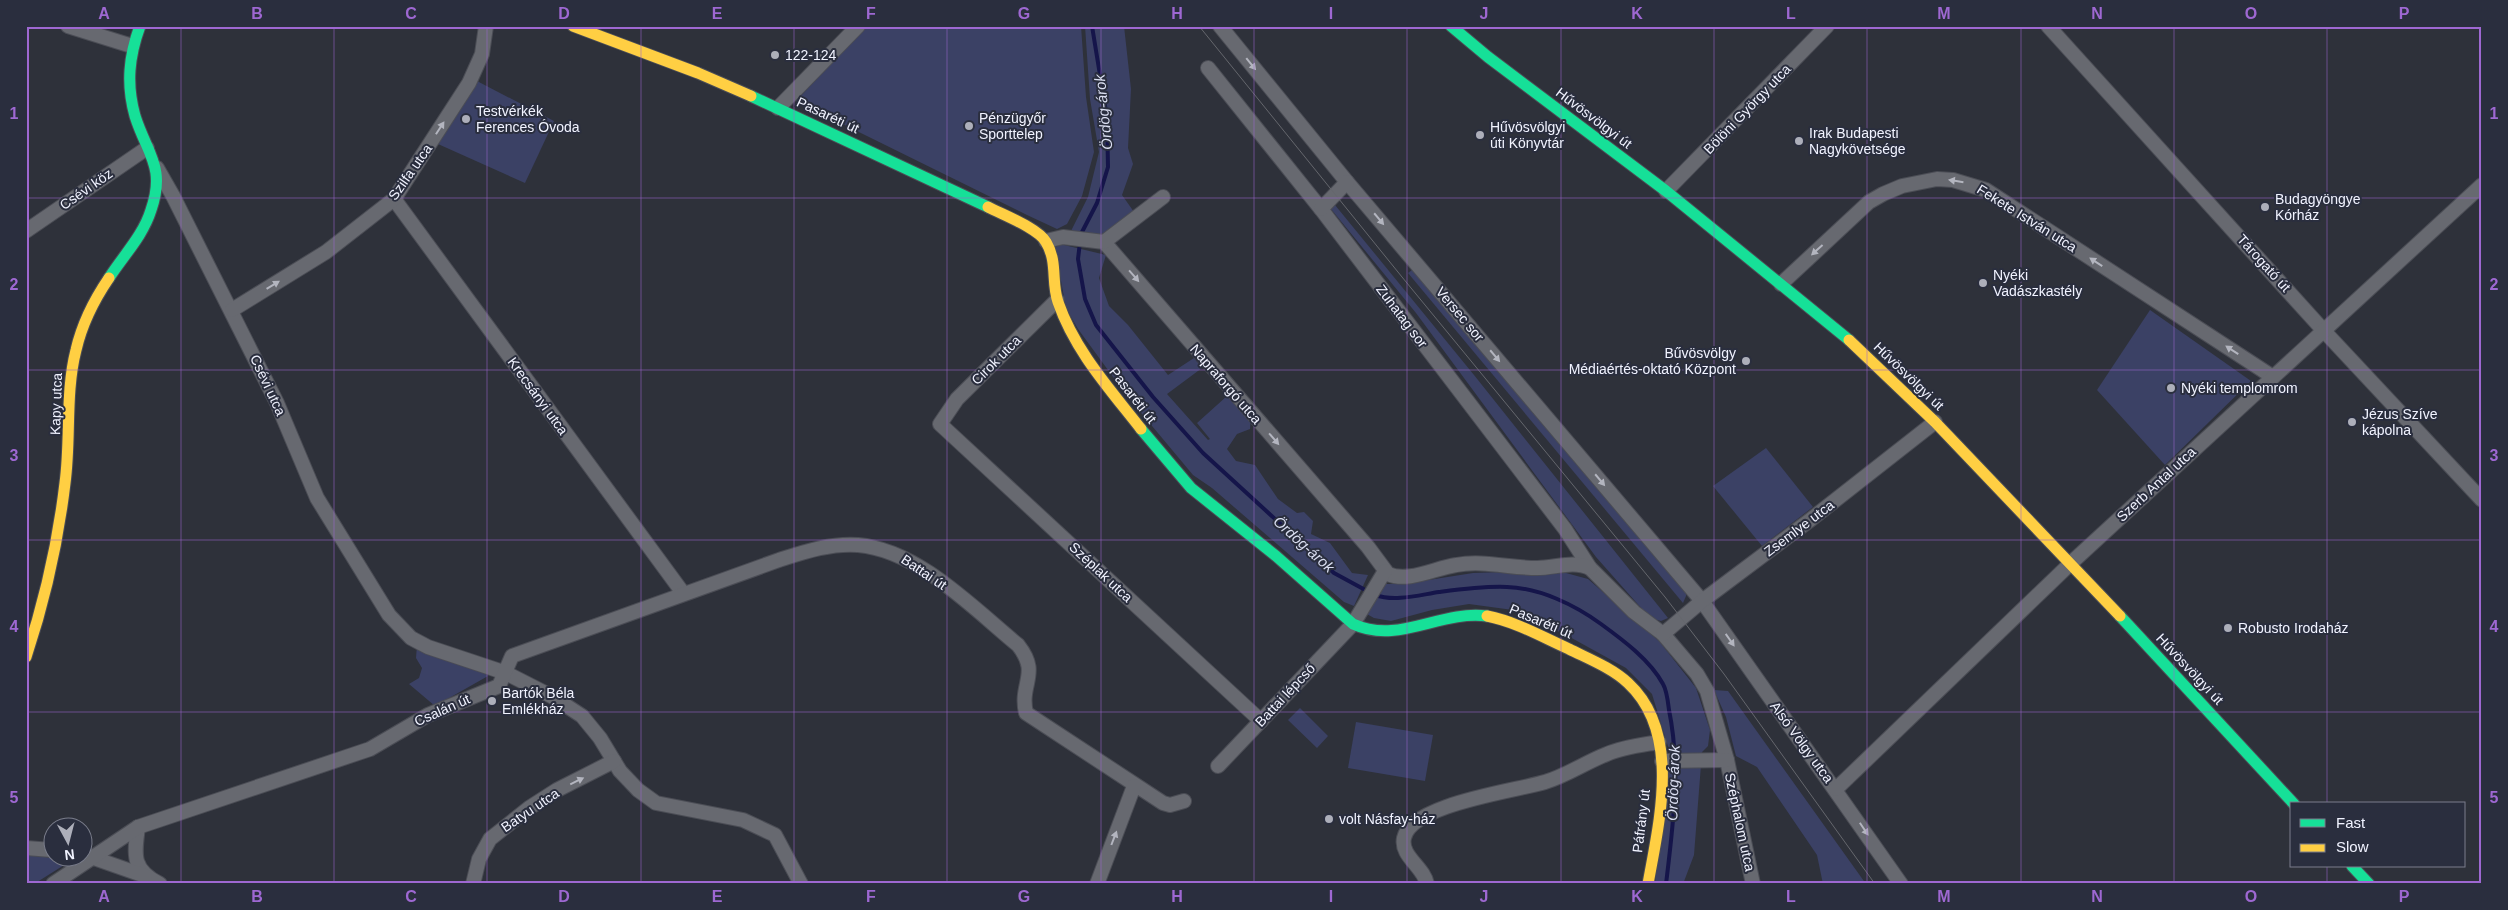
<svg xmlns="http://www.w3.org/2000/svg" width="2508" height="910" viewBox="0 0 2508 910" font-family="Helvetica,sans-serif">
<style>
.green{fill:#3b4165}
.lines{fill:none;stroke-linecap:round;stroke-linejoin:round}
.stream{stroke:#15154a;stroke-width:4}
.street-casing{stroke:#4b4d55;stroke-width:16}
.fast-casing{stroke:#4b4d55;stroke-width:13}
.slow-casing{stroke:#4b4d55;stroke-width:13}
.street{stroke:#676970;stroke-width:14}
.fast{stroke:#16e098;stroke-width:11}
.slow{stroke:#ffcf43;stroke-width:11}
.tram{stroke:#65676d;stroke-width:1}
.oneway{fill:#b3b5bf}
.grid{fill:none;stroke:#9e68d2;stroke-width:1;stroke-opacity:0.55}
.poi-dot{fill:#adafba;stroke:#2a2e3e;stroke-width:2}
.labels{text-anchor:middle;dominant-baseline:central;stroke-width:4;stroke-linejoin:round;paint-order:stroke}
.poi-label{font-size:14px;fill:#f1f3ff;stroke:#2a2e3e;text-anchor:start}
.street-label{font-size:14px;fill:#f1f3ff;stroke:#2a2e3e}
.water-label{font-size:15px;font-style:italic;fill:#dadef1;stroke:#2a2e3e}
.neatline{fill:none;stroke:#9e68d2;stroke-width:2}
.grid-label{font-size:16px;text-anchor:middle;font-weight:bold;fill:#9e68d2}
</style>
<rect width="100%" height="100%" fill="#2e313a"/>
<g class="green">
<polygon points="867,26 1081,26 1086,97 1094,152 1082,196 1067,224 1057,229 1027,215 796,101"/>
<polygon points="1085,26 1124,26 1131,89 1128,148 1133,164 1122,195 1134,212 1103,239 1069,235 1088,197 1099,152 1090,99"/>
<polygon points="477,81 554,121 525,183 438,144"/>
<polygon points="1335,205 1474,375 1668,618 1661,621 1650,618 1596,557 1416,313 1331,209"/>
<polygon points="1060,244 1106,255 1099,278 1109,306 1128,325 1168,375 1194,358 1202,368 1167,394 1208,440 1210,439 1197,423 1227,396 1237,407 1239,404 1251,414 1250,429 1237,434 1227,449 1236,461 1255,465 1278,499 1297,513 1304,512 1313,521 1311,534 1330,543 1352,573 1368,575 1354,606 1344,602 1212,488 1193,475 1127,396 1078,329 1066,308 1055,248"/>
<polygon points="1412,270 1686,589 1686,596 1683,603 1408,273"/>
<polygon points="2150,310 2251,381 2165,465 2097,390"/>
<polygon points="1766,448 1813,507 1762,546 1713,486"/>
<polygon points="1535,571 1566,573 1588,579 1659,641 1696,688 1710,730 1708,746 1702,752 1694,855 1683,884 1655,884 1670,753 1652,694 1626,668 1568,636 1513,610 1469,604 1432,610 1391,621 1374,618 1365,613 1383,584 1403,584 1473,573"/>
<polygon points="417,645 482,668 488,676 435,706 409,684 419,678 422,668 416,658"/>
<polygon points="1714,690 1728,691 1866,884 1823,884 1817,855 1757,767 1736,756 1726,717"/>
<polygon points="1300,708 1328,736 1317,748 1288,720"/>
<polygon points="1356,722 1433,735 1425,781 1348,768"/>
<polygon points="26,855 72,860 34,884 26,884"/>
</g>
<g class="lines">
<g class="stream">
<polyline points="1092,26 1107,118 1108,167 1097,203 1081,234 1078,259 1085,299 1096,325 1153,397 1203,453 1334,573 1369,592"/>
<path d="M1375,595C1395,602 1419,595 1439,592C1462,589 1484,586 1507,587C1540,588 1575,605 1601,624C1623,640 1650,660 1663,684C1667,691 1668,702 1669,710C1681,768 1673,826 1666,884"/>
</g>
<defs>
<g id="street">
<polyline points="68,26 132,46"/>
<polyline points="1220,26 1347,182 1702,601 1901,884"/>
<polyline points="2048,26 2324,331 2482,500"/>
<polyline points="1208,68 1321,209 1565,529 1590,568 1634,612 1663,634 1697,674 1707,691 1727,760 1753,884"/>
<polyline points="778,108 858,26"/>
<polyline points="157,168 173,196 277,403 317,498 389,615 411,638 428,647 506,673 553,697 582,716 600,738 620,771 638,790 656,803 743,820 775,835 801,884"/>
<polyline points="1666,191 1827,26"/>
<polyline points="394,199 683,593"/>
<polyline points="1321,209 1347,182"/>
<polyline points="26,231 147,148"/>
<path d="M1046,241L1063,237L1104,242L1368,547L1388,574C1408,583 1435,568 1456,565C1483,560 1510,568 1537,568C1555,568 1573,560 1590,568"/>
<polyline points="1104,242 1163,197"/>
<polyline points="1781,284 1869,202 1883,194 1902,186 1937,179 1953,180 1986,190 2273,377"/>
<polyline points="1057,300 957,399 940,424 1261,721"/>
<polyline points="232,310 326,252 394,199 469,83 482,54 486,26"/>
<polyline points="1663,634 1702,601 1810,520 1935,422"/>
<polyline points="1662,761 1727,760"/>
<polyline points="1218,766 1353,624 1385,571"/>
<polyline points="1836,789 2071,563 2482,185"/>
<path d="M138,827C134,856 132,870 160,884"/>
<polyline points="26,848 52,850"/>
<polyline points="88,856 145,876"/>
<path d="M53,884L138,827L370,749L428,715L499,686L512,656L779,560C804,552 830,543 858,545C918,550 973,608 1018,645C1041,674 1019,683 1026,713L1163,803L1170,805L1184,801"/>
<polyline points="473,884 479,859 490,839 529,808 557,790 614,761"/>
<polyline points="1097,884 1134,786"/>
<path d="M1427,884C1424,867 1400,856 1404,838C1411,804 1516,791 1545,782C1566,776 1586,762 1607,754C1623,747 1642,745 1659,742"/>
</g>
<g id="fast">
<polyline points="1451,26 1488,57 1666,191 1849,340"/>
<polyline points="751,96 988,207"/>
<path d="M109,278C123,256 143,236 151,210C166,167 147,154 135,116C126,84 129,56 140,26"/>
<path d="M1141,429L1191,488L1276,556L1353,624C1399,645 1439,610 1487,616"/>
<polyline points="2120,616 2294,804"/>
<polyline points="2352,866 2369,884"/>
</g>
<g id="slow">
<polyline points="573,26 698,73 751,96"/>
<path d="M988,207C1003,215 1038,228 1046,242C1058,262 1051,282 1058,302C1075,351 1109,388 1141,429"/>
<polyline points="1849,340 1935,422 2120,616"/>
<path d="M1487,616C1517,622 1542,637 1569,649C1589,659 1612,668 1628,683C1682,733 1659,822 1648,884"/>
<path d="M26,657C45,600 58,542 65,483C71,439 65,393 76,350C82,324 94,300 109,278"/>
</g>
</defs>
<use href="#street" class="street-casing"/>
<use href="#fast" class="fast-casing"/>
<use href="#slow" class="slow-casing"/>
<use href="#street" class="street"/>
<use href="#fast" class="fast"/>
<use href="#slow" class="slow"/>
<polyline class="tram" points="1199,26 1402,277 1665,597 1724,674 1875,884"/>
</g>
<defs><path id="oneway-solid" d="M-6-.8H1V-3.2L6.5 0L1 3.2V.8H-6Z" transform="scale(1.25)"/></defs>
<g class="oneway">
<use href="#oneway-solid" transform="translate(1251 64) rotate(51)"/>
<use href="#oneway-solid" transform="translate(440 128) rotate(-57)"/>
<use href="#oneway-solid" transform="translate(1956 181) rotate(-171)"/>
<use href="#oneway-solid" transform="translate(1379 219) rotate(50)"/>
<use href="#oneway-solid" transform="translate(1817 250) rotate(138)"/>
<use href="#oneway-solid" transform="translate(2096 262) rotate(-147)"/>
<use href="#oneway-solid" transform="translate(1134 276) rotate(49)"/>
<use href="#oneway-solid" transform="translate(273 285) rotate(-31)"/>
<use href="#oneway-solid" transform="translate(2232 350) rotate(-147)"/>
<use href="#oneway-solid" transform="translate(1495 356) rotate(50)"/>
<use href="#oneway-solid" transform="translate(1274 439) rotate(49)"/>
<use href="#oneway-solid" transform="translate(1600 480) rotate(50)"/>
<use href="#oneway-solid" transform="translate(1730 640) rotate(55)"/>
<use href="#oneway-solid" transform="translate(577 781) rotate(-26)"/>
<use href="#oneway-solid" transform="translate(1864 829) rotate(56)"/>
<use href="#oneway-solid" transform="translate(1114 838) rotate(-69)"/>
</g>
<path class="grid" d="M181,26V884M334,26V884M487,26V884M641,26V884M794,26V884M947,26V884M1101,26V884M1254,26V884M1407,26V884M1561,26V884M1714,26V884M1867,26V884M2021,26V884M2174,26V884M2327,26V804M26,198H2482M26,370H2482M26,540H2482M26,712H2482M2327,866V884"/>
<g class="poi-dot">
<circle cx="775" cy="55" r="5"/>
<circle cx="466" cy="119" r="5"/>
<circle cx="969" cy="126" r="5"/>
<circle cx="1480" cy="135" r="5"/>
<circle cx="1799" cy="141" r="5"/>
<circle cx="2265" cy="207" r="5"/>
<circle cx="1983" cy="283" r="5"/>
<circle cx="1746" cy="361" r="5"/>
<circle cx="2171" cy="388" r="5"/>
<circle cx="2352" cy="422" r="5"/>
<circle cx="2228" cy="628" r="5"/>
<circle cx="492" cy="701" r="5"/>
<circle cx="1329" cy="819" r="5"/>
</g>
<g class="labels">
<g class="poi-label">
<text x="785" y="55">122-124</text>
<text x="476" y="111">Testvérkék<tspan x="476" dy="16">Ferences Óvoda</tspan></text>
<text x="979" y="118">Pénzügyőr<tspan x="979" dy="16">Sporttelep</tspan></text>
<text x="1490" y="127">Hűvösvölgyi<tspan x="1490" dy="16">úti Könyvtár</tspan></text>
<text x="1809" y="133">Irak Budapesti<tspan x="1809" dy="16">Nagykövetsége</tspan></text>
<text x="2275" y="199">Budagyöngye<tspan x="2275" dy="16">Kórház</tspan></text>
<text x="1993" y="275">Nyéki<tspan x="1993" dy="16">Vadászkastély</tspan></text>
<text x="1736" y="353" text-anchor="end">Bűvösvölgy<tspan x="1736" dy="16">Médiaértés-oktató Központ</tspan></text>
<text x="2181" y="388">Nyéki templomrom</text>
<text x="2362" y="414">Jézus Szíve<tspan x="2362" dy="16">kápolna</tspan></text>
<text x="2238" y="628">Robusto Irodaház</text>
<text x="502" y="693">Bartók Béla<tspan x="502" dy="16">Emlékház</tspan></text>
<text x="1339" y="819">volt Násfay-ház</text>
</g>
<g class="street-label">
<text transform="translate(1747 109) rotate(-46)">Bölöni György utca</text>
<text transform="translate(828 115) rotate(25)">Pasaréti út</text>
<text transform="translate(1594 118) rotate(37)">Hűvösvölgyi út</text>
<text transform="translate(410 172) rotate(-55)">Szilfa utca</text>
<text transform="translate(86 189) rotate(-35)">Csévi köz</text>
<text transform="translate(2027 218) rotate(32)">Fekete István utca</text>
<text transform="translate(2264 263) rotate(48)">Tárogató út</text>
<text transform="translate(1460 314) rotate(50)">Versec sor</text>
<text transform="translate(1402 316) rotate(53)">Zuhatag sor</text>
<text transform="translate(996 360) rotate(-45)">Cirok utca</text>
<text transform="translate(1909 376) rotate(44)">Hűvösvölgyi út</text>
<text transform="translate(1226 384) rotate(49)">Napraforgó utca</text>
<text transform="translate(268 385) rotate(65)">Csévi utca</text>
<text transform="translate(1133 395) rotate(52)">Pasaréti út</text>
<text transform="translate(538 396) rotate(54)">Krecsányi utca</text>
<text transform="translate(56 404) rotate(-88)">Kapy utca</text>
<text transform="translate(2156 484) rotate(-43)">Szerb Antal utca</text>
<text transform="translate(1799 528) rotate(-37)">Zsemlye utca</text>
<text transform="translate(924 572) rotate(34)">Battai út</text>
<text transform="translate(1101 572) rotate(43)">Széplak utca</text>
<text transform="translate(1541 621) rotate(23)">Pasaréti út</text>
<text transform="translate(2190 669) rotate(47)">Hűvösvölgyi út</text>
<text transform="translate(1285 695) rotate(-47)">Battai lépcső</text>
<text transform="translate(442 710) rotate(-24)">Csalán út</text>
<text transform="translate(1802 742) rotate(54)">Alsó Völgy utca</text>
<text transform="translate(530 810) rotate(-34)">Batyu utca</text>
<text transform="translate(1641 821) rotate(-83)">Páfrány út</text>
<text transform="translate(1740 822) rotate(78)">Széphalom utca</text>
</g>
<g class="water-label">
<text transform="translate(1103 112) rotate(-96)">Ördög-árok</text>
<text transform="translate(1304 544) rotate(42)">Ördög-árok</text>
<text transform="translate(1673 783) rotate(-88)">Ördög-árok</text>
</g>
</g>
<rect width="2508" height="910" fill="none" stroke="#2a2e3e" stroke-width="55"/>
<rect x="2290" y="802" width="175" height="65" fill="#2a2e3e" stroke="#7a7d8b"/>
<rect x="2300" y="819" width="25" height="8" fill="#16e098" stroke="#7a7d8b"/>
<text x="2336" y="828" font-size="15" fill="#f1f3ff">Fast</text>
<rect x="2300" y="844" width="25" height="8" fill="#ffcf43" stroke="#7a7d8b"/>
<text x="2336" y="852" font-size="15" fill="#f1f3ff">Slow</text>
<g transform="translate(68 842) rotate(173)"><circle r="24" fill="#2a2e3e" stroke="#7a7d8b"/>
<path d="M0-4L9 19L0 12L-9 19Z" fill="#adafba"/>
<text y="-8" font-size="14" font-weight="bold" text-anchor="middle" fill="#f1f3ff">N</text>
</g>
<rect x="28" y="28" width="2452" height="854" class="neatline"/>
<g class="grid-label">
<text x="104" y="19">A</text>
<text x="257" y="19">B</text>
<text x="411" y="19">C</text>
<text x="564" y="19">D</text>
<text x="717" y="19">E</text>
<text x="871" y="19">F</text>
<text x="1024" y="19">G</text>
<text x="1177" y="19">H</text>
<text x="1331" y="19">I</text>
<text x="1484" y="19">J</text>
<text x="1637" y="19">K</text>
<text x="1791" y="19">L</text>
<text x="1944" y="19">M</text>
<text x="2097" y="19">N</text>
<text x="2251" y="19">O</text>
<text x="2404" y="19">P</text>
<text x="14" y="119">1</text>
<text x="2494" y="119">1</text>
<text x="14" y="290">2</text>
<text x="2494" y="290">2</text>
<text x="14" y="461">3</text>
<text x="2494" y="461">3</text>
<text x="14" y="632">4</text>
<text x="2494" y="632">4</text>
<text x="14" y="803">5</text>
<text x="2494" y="803">5</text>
<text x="104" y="902">A</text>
<text x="257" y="902">B</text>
<text x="411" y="902">C</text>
<text x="564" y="902">D</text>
<text x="717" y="902">E</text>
<text x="871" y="902">F</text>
<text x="1024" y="902">G</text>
<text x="1177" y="902">H</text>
<text x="1331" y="902">I</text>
<text x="1484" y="902">J</text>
<text x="1637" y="902">K</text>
<text x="1791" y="902">L</text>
<text x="1944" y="902">M</text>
<text x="2097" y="902">N</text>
<text x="2251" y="902">O</text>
<text x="2404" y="902">P</text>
</g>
</svg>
